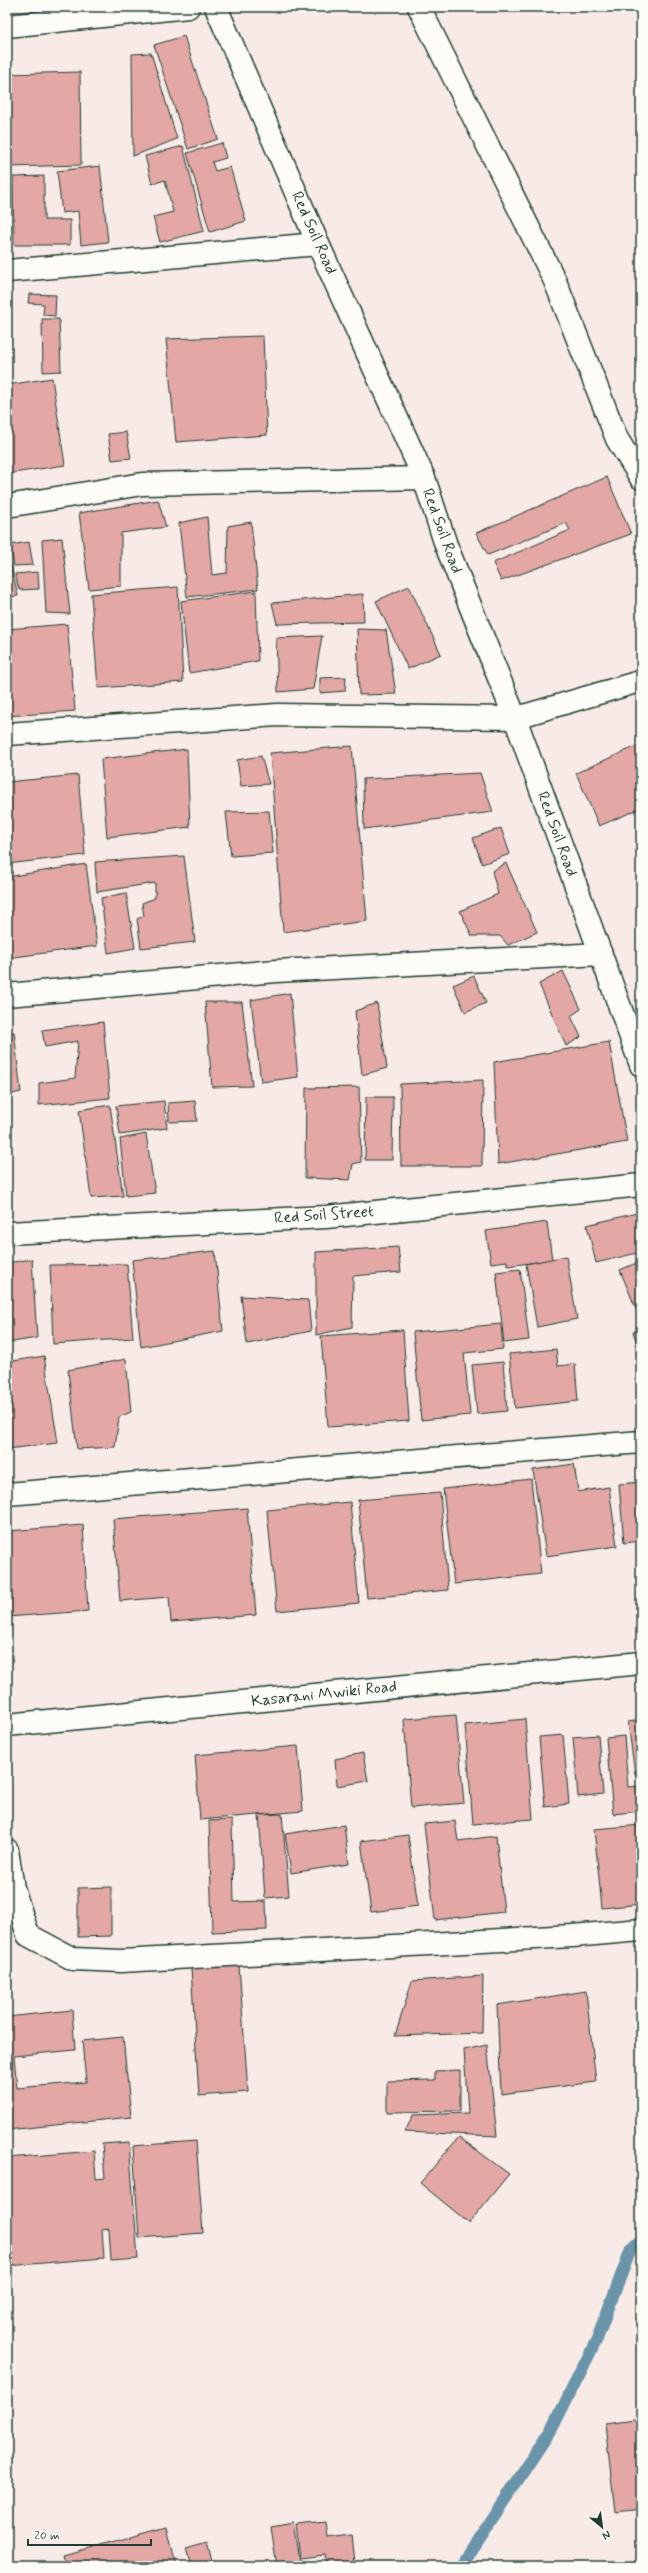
<svg xmlns="http://www.w3.org/2000/svg" width="648" height="2573" viewBox="0 0 648 2573" font-family="Mynerve,sans-serif">
<style>
.lines{fill:none;stroke-linecap:round;stroke-linejoin:round}
.stream{stroke:#6994aa;stroke-width:12}
.building{fill:#e3a8a5;stroke:#1f3d34}
.service-casing{stroke:#1f3d34;stroke-width:24}
.minor-casing{stroke:#1f3d34;stroke-width:25}
.tertiary-casing{stroke:#1f3d34;stroke-width:25}
.secondary-casing{stroke:#1f3d34;stroke-width:25}
.service{stroke:#fdfcf7;stroke-width:21}
.minor{stroke:#fdfcf7;stroke-width:22}
.tertiary{stroke:#fdfcf7;stroke-width:22}
.secondary{stroke:#fdfcf7;stroke-width:22}
.labels{text-anchor:middle;dominant-baseline:central;stroke-width:3;stroke-linejoin:round;paint-order:stroke}
.street-label{font-size:16px;fill:#1f3d34;stroke:#fdfcf7}
</style>
<rect width="100%" height="100%" fill="#f8ebe7"/>
<filter id="ink" filterUnits="userSpaceOnUse"><feTurbulence type="fractalNoise" baseFrequency=".025" numOctaves="2"/><feDisplacementMap in="SourceGraphic" scale="8" xChannelSelector="R" yChannelSelector="G"/><feConvolveMatrix kernelMatrix="1 2 1 2 8 2 1 2 1" color-interpolation-filters="sRGB"/></filter>
<g filter="url(#ink)">
<g class="lines">
<polyline class="stream" points="461,2566 553,2427 597,2339 631,2249 641,2240"/>
</g>
<g class="building">
<polygon points="184,36 218,139 188,149 154,45"/>
<polygon points="151,53 177,139 133,156 132,54"/>
<polygon points="80,72 81,165 7,167 7,74"/>
<polygon points="222,143 226,158 212,162 215,171 230,167 246,221 210,232 187,153"/>
<polygon points="183,146 204,231 160,242 153,217 173,212 165,180 152,184 145,156"/>
<polygon points="100,166 108,242 81,245 78,211 62,213 57,171"/>
<polygon points="44,176 44,220 70,220 70,245 14,245 13,177"/>
<polygon points="29,294 56,295 55,316 43,315 44,304 28,303"/>
<polygon points="42,319 59,319 61,371 43,372"/>
<polygon points="263,336 267,435 176,442 166,339"/>
<polygon points="52,378 65,465 7,474 7,385"/>
<polygon points="126,432 131,458 112,460 108,434"/>
<polygon points="607,477 631,534 501,581 493,563 570,530 566,523 488,555 476,533"/>
<polygon points="158,500 166,527 121,533 121,586 89,589 79,513"/>
<polygon points="207,517 212,575 227,573 228,526 251,522 258,589 187,597 179,523"/>
<polygon points="62,538 70,614 46,613 42,540"/>
<polygon points="29,542 33,565 14,566 10,545"/>
<polygon points="9,557 18,596 7,597 7,558"/>
<polygon points="38,572 39,589 19,590 15,574"/>
<polygon points="409,586 441,654 408,669 376,601"/>
<polygon points="178,587 183,682 98,688 91,594"/>
<polygon points="256,591 258,661 189,673 181,601"/>
<polygon points="363,594 364,622 277,624 272,603"/>
<polygon points="67,624 75,711 7,716 7,629"/>
<polygon points="357,629 386,630 396,694 359,695"/>
<polygon points="322,636 313,689 278,692 276,638"/>
<polygon points="346,677 345,691 320,693 320,678"/>
<polygon points="641,744 641,808 599,826 576,773"/>
<polygon points="352,746 367,921 283,932 270,753"/>
<polygon points="187,749 190,827 107,837 101,759"/>
<polygon points="261,756 269,784 241,786 237,760"/>
<polygon points="480,773 493,812 364,829 363,779"/>
<polygon points="78,775 85,855 7,864 7,782"/>
<polygon points="269,811 273,853 231,856 226,812"/>
<polygon points="501,828 510,854 482,864 473,838"/>
<polygon points="184,856 195,942 141,948 137,919 144,916 142,903 155,898 155,883 97,892 95,862"/>
<polygon points="506,863 537,932 508,945 500,936 472,936 460,911 498,894 492,871"/>
<polygon points="86,864 97,946 7,958 7,877"/>
<polygon points="126,893 135,948 108,953 101,898"/>
<polygon points="563,971 581,1009 571,1016 581,1037 566,1046 539,984"/>
<polygon points="474,976 486,1003 465,1012 453,985"/>
<polygon points="290,993 298,1077 261,1082 251,1000"/>
<polygon points="205,1002 242,1002 252,1086 212,1087"/>
<polygon points="377,1003 387,1068 362,1075 355,1011"/>
<polygon points="103,1022 110,1098 39,1105 39,1083 75,1078 78,1041 45,1047 42,1030"/>
<polygon points="7,1032 14,1032 21,1092 7,1095"/>
<polygon points="609,1042 627,1142 498,1164 494,1062"/>
<polygon points="483,1080 482,1166 401,1166 400,1084"/>
<polygon points="359,1087 361,1162 353,1164 350,1180 305,1178 306,1088"/>
<polygon points="366,1097 393,1097 392,1160 365,1160"/>
<polygon points="164,1101 167,1128 120,1135 116,1106"/>
<polygon points="195,1101 197,1121 169,1122 168,1103"/>
<polygon points="110,1105 123,1196 91,1198 79,1110"/>
<polygon points="146,1134 155,1193 126,1196 120,1139"/>
<polygon points="641,1212 641,1252 596,1263 587,1225"/>
<polygon points="547,1222 552,1260 507,1266 507,1261 491,1263 486,1231"/>
<polygon points="398,1247 401,1272 353,1276 352,1327 316,1335 316,1252"/>
<polygon points="215,1251 223,1331 141,1347 132,1260"/>
<polygon points="566,1256 577,1319 537,1327 526,1264"/>
<polygon points="32,1259 37,1338 7,1343 7,1263"/>
<polygon points="641,1261 641,1321 620,1270"/>
<polygon points="127,1264 133,1338 53,1344 50,1265"/>
<polygon points="520,1269 529,1340 504,1343 496,1272"/>
<polygon points="241,1296 308,1300 311,1331 247,1344"/>
<polygon points="501,1324 503,1349 464,1353 470,1415 421,1420 413,1332"/>
<polygon points="641,1329 641,1353 633,1332"/>
<polygon points="403,1330 409,1421 328,1427 321,1336"/>
<polygon points="556,1349 558,1366 575,1364 578,1401 515,1408 509,1354"/>
<polygon points="44,1356 58,1443 7,1449 7,1362"/>
<polygon points="126,1359 131,1412 119,1417 115,1447 77,1449 68,1370"/>
<polygon points="503,1362 507,1411 477,1414 472,1365"/>
<polygon points="574,1464 578,1492 609,1487 617,1546 546,1556 533,1470"/>
<polygon points="531,1479 541,1574 454,1584 443,1489"/>
<polygon points="641,1482 641,1541 624,1543 619,1484"/>
<polygon points="440,1493 448,1590 367,1598 358,1500"/>
<polygon points="350,1502 359,1603 277,1611 267,1510"/>
<polygon points="247,1508 256,1615 171,1622 169,1597 120,1601 113,1519"/>
<polygon points="83,1525 88,1611 7,1617 7,1531"/>
<polygon points="456,1715 464,1803 411,1808 404,1719"/>
<polygon points="525,1719 533,1819 473,1824 465,1725"/>
<polygon points="641,1720 641,1773 635,1774 628,1722"/>
<polygon points="563,1735 569,1804 545,1807 539,1737"/>
<polygon points="598,1735 603,1794 578,1797 573,1737"/>
<polygon points="624,1736 628,1787 641,1786 641,1811 613,1814 606,1738"/>
<polygon points="298,1746 303,1811 200,1820 195,1755"/>
<polygon points="363,1753 368,1781 337,1786 335,1759"/>
<polygon points="282,1814 289,1896 265,1898 259,1815"/>
<polygon points="232,1820 234,1902 266,1901 267,1930 212,1932 209,1821"/>
<polygon points="455,1821 458,1841 496,1836 504,1912 435,1920 424,1824"/>
<polygon points="344,1825 349,1864 291,1873 285,1834"/>
<polygon points="641,1825 641,1904 602,1908 594,1829"/>
<polygon points="408,1835 418,1906 371,1912 361,1841"/>
<polygon points="111,1887 111,1936 78,1937 78,1888"/>
<polygon points="239,1965 248,2092 199,2096 191,1968"/>
<polygon points="483,1976 482,2033 395,2036 412,1981"/>
<polygon points="586,1991 596,2082 501,2094 497,2005"/>
<polygon points="72,2010 75,2050 14,2056 17,2088 86,2082 82,2041 123,2037 131,2117 7,2130 7,2017"/>
<polygon points="487,2045 497,2136 405,2132 413,2115 468,2113 464,2050"/>
<polygon points="460,2070 460,2111 387,2112 387,2081 435,2080 435,2071"/>
<polygon points="459,2137 509,2174 469,2223 420,2183"/>
<polygon points="196,2141 203,2233 139,2238 133,2146"/>
<polygon points="129,2142 138,2259 111,2261 109,2229 102,2230 104,2258 7,2266 7,2158 94,2151 96,2179 105,2178 102,2144"/>
<polygon points="641,2419 641,2509 615,2512 605,2424"/>
<polygon points="326,2522 328,2537 352,2534 355,2563 327,2566 326,2555 300,2558 296,2525"/>
<polygon points="293,2523 300,2566 277,2566 271,2527"/>
<polygon points="167,2527 176,2566 68,2566 65,2555"/>
<polygon points="207,2541 213,2566 191,2566 186,2547"/>
</g>
<g class="lines">
<defs>
<polyline id="service" points="515,718 641,681"/>
<g id="minor">
<polyline points="419,7 555,281 617,439 641,478"/>
<polyline points="7,26 188,7"/>
<polyline points="7,271 318,244"/>
<polyline points="7,506 142,484 424,478"/>
<polyline points="7,734 277,715 515,718"/>
<polyline points="7,995 276,971 601,954"/>
<polyline points="7,1233 326,1217 641,1185"/>
<polyline points="7,1494 641,1442"/>
<polyline points="7,1850 13,1888 28,1935 73,1959 121,1961 572,1936 641,1930"/>
</g>
<polyline id="tertiary" points="216,7 318,244 424,478 446,545 515,718 641,1065"/>
<polyline id="secondary" points="7,1725 641,1663"/>
</defs>
<use href="#service" class="service-casing"/>
<use href="#minor" class="minor-casing"/>
<use href="#tertiary" class="tertiary-casing"/>
<use href="#secondary" class="secondary-casing"/>
<use href="#service" class="service"/>
<use href="#minor" class="minor"/>
<use href="#tertiary" class="tertiary"/>
<use href="#secondary" class="secondary"/>
</g>
</g>
<g class="labels">
<g class="street-label">
<text transform="translate(314 233) rotate(66)">Red Soil Road</text>
<text transform="translate(442 531) rotate(70)">Red Soil Road</text>
<text transform="translate(557 834) rotate(70)">Red Soil Road</text>
<text transform="translate(324 1215) rotate(-4)">Red Soil Street</text>
<text transform="translate(324 1694) rotate(-6)">Kasarani Mwiki Road</text>
</g>
</g>
<rect width="648" height="2573" fill="none" stroke="#fdfcf7" stroke-width="24"/>
<rect x="12" y="12" width="624" height="2549" fill="none" stroke="#1f3d34" stroke-width="1.5" filter="url(#ink)"/>
<g transform="translate(602 2527) rotate(151)" stroke="#fdfcf7" stroke-width="3" paint-order="stroke">
<path d="M0-3L7 15L0 10L-7 15Z" fill="#1f3d34"/>
<text y="-6" font-size="11" font-weight="bold" text-anchor="middle" fill="#1f3d34">N</text>
</g>
<path d="M28 2539v6h123v-6" fill="none" stroke="#1f3d34" stroke-width="2"/>
<text x="34" y="2539" font-size="12" fill="#1f3d34" stroke="#fdfcf7" stroke-width="3" paint-order="stroke">20 m</text>
</svg>
